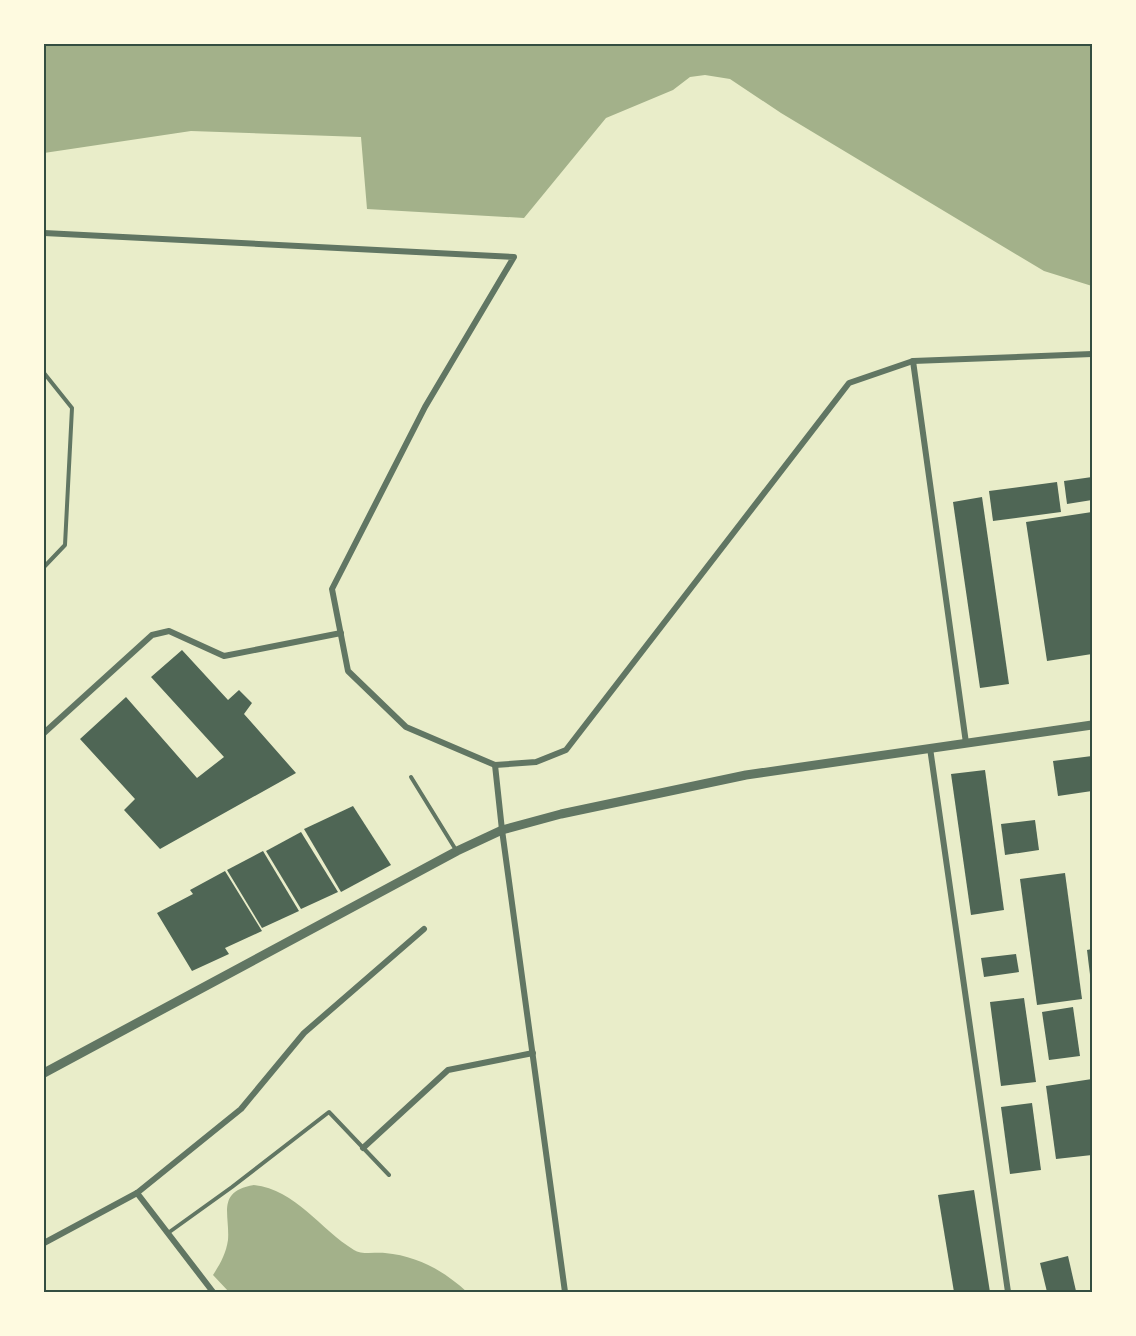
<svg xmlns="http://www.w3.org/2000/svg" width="1136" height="1336" viewBox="0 0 1136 1336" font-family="Figtree,sans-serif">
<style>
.water{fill:#a3b18a}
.building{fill:#4f6655}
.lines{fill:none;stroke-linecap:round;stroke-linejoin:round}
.service{stroke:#617663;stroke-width:4}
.minor{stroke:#617663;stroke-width:6}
.tertiary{stroke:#617663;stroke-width:9}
.neatline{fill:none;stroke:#344e41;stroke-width:2}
</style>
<rect width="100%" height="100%" fill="#e9edc9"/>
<g class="water">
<polygon points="44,44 1092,44 1092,286 1044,271 781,113 730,79 705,75 690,77 673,90 606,118 524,218 367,209 361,137 191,131 44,153"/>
<path d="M254,1185C296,1190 320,1229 354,1250C361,1255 376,1252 385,1253C418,1256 444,1271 467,1292H229L213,1275C220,1264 226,1254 228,1240C230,1215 216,1191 254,1185Z"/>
</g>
<g class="building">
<polygon points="1092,477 1092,500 1067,504 1064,481"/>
<polygon points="1057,482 1061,512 993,521 989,491"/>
<polygon points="982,497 1009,684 980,688 953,502"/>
<polygon points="1092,512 1092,654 1047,661 1026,522"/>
<polygon points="182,650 228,700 239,690 252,703 244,714 296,773 160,849 124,810 135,799 80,739 126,697 197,778 224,757 151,677"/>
<polygon points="1092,756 1092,791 1058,796 1053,761"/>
<polygon points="985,770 1004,910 971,915 951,774"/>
<polygon points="353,806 391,865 341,892 304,829"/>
<polygon points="1035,820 1039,850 1005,855 1001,824"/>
<polygon points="301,832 338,892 301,909 266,851"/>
<polygon points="263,851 299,911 262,928 227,870"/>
<polygon points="225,871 262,931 225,948 229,954 192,971 157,913 193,894 190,890"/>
<polygon points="1065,873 1082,999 1037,1005 1020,879"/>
<polygon points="1092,949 1092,983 1091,983 1087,950"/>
<polygon points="1016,954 1019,972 984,977 981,958"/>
<polygon points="1024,998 1036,1082 1001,1086 990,1002"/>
<polygon points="1073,1007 1080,1056 1049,1060 1042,1012"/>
<polygon points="1092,1079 1092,1155 1056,1159 1046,1086"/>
<polygon points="1032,1103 1041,1170 1010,1174 1001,1107"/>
<polygon points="974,1190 990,1292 954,1292 938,1195"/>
<polygon points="1068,1256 1076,1291 1047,1292 1040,1263"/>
</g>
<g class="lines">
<g class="service">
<polyline points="44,373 72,408 65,545 44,567"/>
<polyline points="411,777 456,850"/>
<polyline points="168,1233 232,1187 329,1112 389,1175"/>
</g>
<g class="minor">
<polyline points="44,233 514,257 425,407 332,589 348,671 406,727 495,765 536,762 566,750 849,383 913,361 1092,354"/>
<polyline points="913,361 966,743"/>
<polyline points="44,733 152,635 169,631 224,656 341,633"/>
<polyline points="930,748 1008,1292"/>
<polyline points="495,765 502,830 565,1292"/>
<polyline points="363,1148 448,1070 533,1053"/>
<polyline points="137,1193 213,1292"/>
<polyline points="44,1243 137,1193 241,1109 304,1033 424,929"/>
</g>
<polyline class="tertiary" points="44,1073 457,851 502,830 561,814 746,775 1092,725"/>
</g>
<rect width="1136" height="1336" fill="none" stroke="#fefae0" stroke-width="90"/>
<rect x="45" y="45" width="1046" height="1246" class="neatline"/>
</svg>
